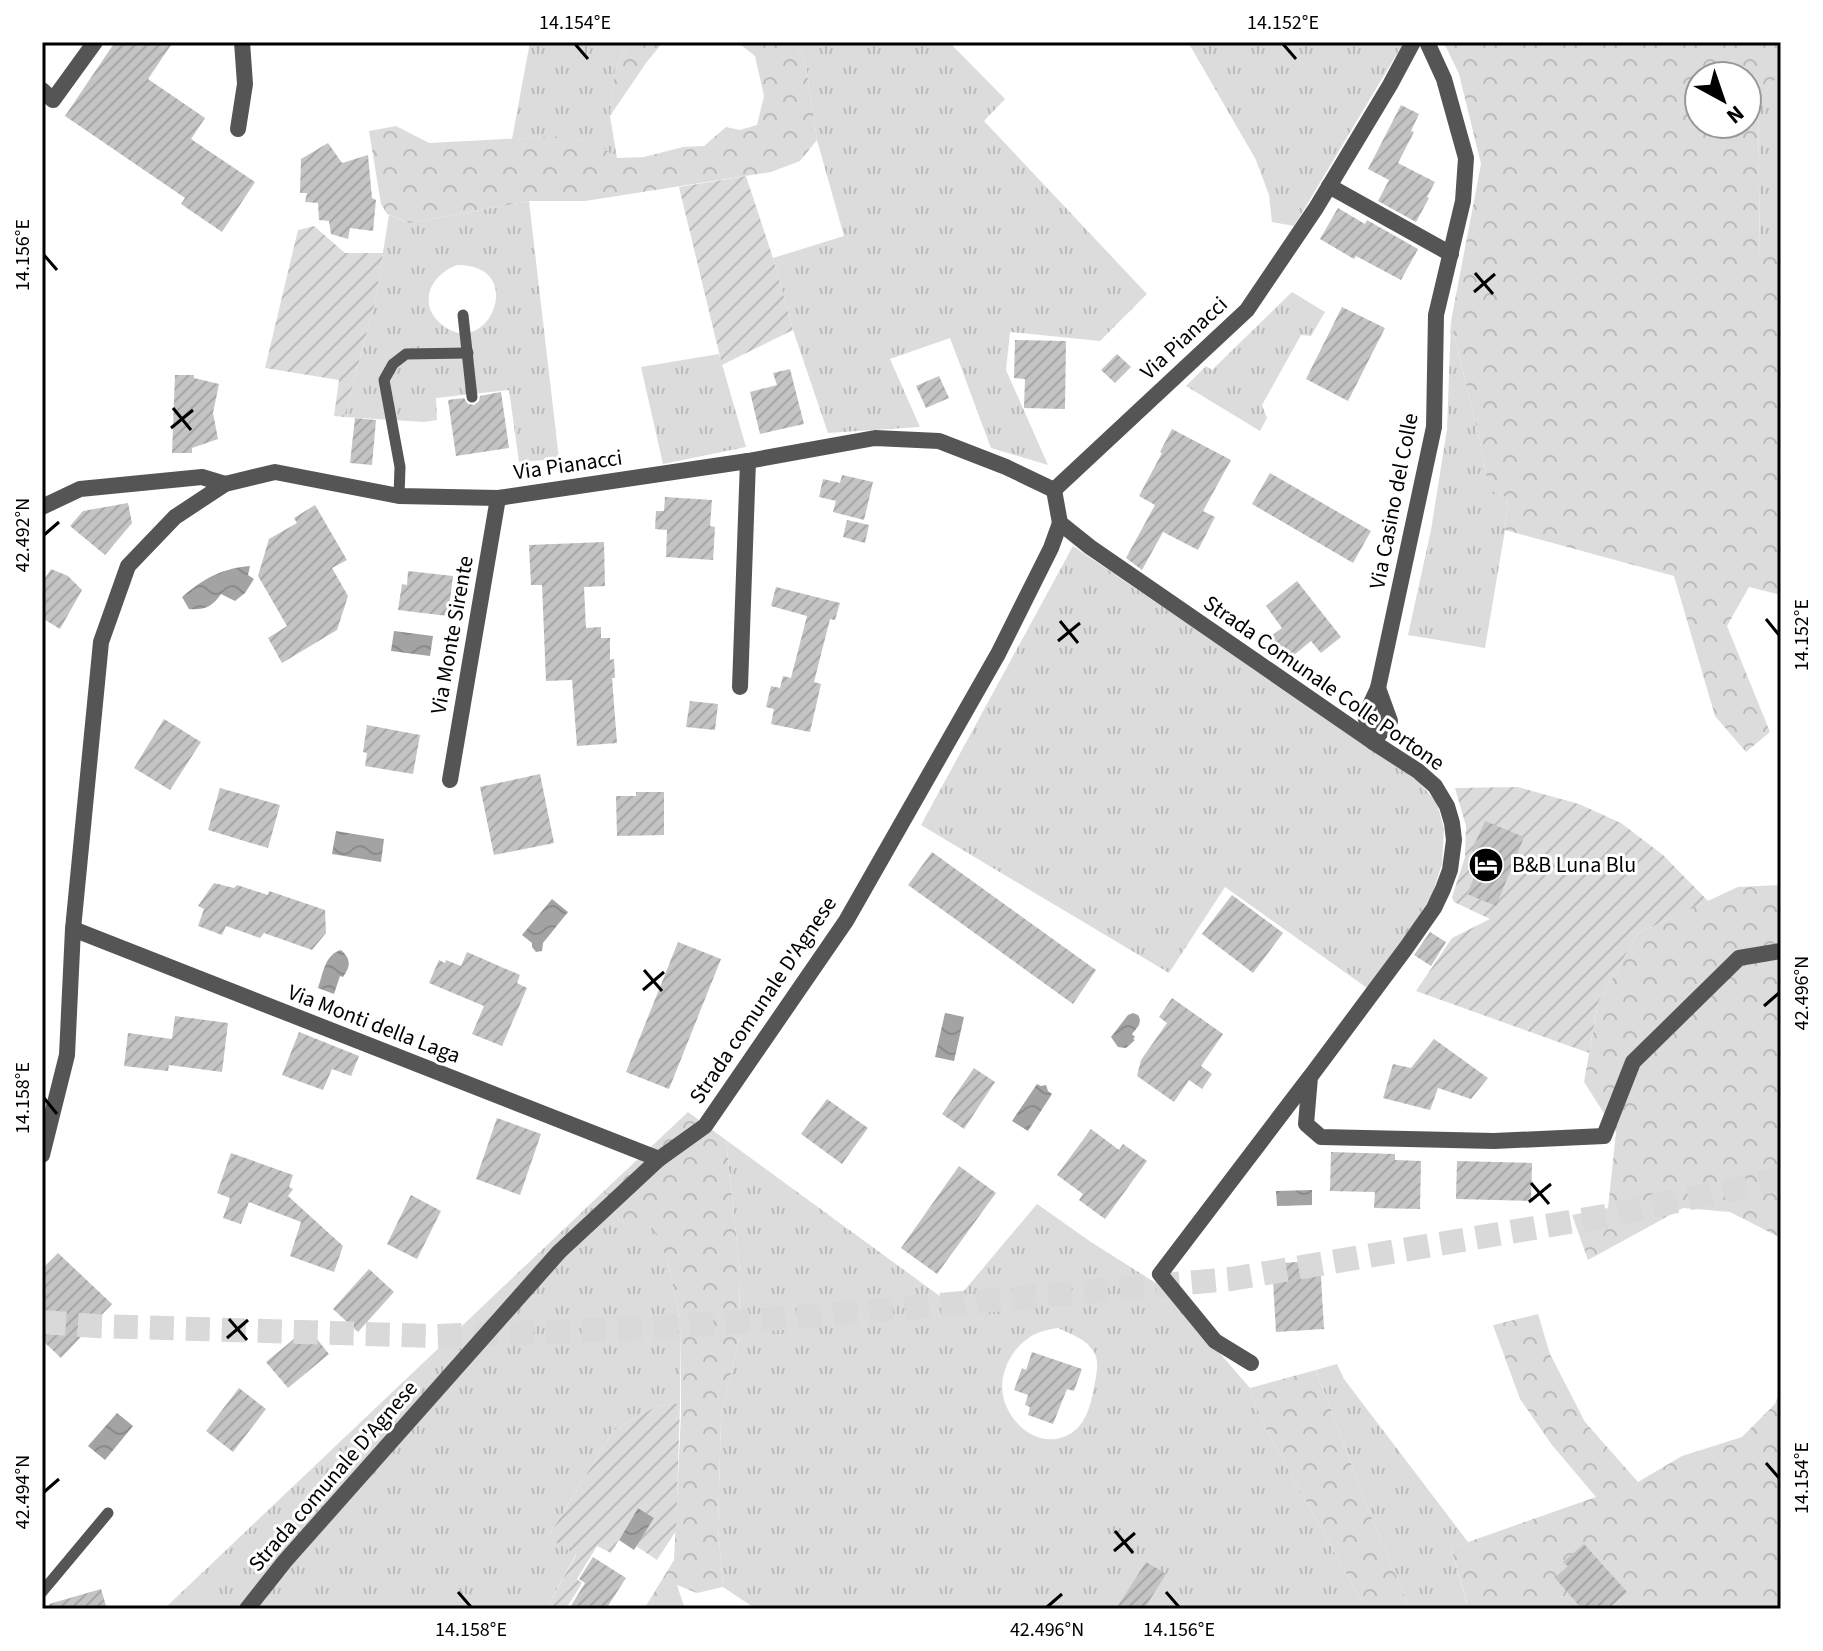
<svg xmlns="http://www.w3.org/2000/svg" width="1823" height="1651" viewBox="0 0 1823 1651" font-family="'Source Sans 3',sans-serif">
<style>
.grass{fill:url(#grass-tufts);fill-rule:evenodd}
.forest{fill:url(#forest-crowns);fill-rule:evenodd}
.garden{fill:url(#garden-furrows)}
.water{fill:url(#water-waves)}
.building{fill:url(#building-hatch)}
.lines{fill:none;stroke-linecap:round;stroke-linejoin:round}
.highway-tunnel{stroke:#d9d9d9;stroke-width:24;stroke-dasharray:24 12;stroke-linecap:butt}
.lane{stroke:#555;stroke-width:11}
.street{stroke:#555;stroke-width:16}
.ticks{fill:none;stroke:#000;stroke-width:3}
.labels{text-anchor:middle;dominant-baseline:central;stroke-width:6;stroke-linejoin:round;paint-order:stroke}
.street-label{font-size:22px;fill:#000;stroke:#fff}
.poi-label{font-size:22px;fill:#000;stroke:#fff;text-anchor:start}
.neatline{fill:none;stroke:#000;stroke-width:3}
.ticks-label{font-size:20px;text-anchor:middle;fill:#000}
</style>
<defs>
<pattern id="grass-tufts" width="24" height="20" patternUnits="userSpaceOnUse" patternTransform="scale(2)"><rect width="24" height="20" fill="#dcdcdc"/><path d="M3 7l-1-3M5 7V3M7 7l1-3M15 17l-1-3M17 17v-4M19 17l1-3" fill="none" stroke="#bbb"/></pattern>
<pattern id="forest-crowns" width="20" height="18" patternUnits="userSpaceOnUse" patternTransform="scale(2)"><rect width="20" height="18" fill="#dcdcdc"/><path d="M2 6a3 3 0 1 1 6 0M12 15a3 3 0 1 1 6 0" fill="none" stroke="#bbb"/></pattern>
<pattern id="garden-furrows" width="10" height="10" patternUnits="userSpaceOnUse" patternTransform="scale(2)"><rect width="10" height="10" fill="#dcdcdc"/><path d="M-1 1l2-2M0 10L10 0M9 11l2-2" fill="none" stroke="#bbb"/></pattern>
<pattern id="water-waves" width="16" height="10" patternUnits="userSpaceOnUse" patternTransform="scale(2)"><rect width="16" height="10" fill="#a3a3a3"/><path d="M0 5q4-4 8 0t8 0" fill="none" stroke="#8b8b8b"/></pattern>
<pattern id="building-hatch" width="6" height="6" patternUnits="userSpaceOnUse" patternTransform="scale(2)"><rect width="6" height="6" fill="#c4c4c4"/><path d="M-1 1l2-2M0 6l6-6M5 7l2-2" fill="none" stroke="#a7a7a7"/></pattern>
</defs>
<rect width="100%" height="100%" fill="#fff"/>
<g class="grass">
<path d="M530,42H629L615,70L610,116L617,158C579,131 555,137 512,139Z"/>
<polygon points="796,42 949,42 1005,99 984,121 1147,294 1100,341 1010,332 1006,370 1048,465 991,448 950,338 890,359 920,427 828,433 793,330 773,258 844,236 817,140 806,66"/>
<polygon points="1188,42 1404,42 1294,226 1272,222 1269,195 1256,160"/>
<polygon points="1781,73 1781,251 1760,262 1758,99"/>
<path d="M529,201L559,459L519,462L509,390L436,398L437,420L424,422L344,417L375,302L389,215L409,223ZM457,265C530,264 487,365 440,323C417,302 432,274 457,265Z"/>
<polygon points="1292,292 1325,312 1311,336 1301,335 1262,405 1267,418 1260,431 1186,386 1206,366 1212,370"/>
<polygon points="1451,321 1480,442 1489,489 1508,498 1505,530 1485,648 1408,635 1431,530 1447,429"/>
<polygon points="719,354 746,447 663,464 641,367"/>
<polygon points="1073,546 1417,780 1437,803 1444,829 1442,864 1432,895 1417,919 1367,988 1225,887 1169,973 921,825"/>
<path d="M726,1140L952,1305L1037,1204L1091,1242L1162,1287L1250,1388L1262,1422L1366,1609H756L723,1587L718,1527L721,1417L739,1338L740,1273ZM1058,1328C1070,1334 1087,1339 1094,1352C1099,1361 1097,1372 1095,1382C1092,1399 1088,1421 1073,1432C1045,1451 1015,1430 1005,1403C995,1376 1013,1342 1040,1332C1045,1330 1052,1329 1058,1328Z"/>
<polygon points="605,1190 620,1222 653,1227 667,1259 681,1322 680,1404 666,1404 655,1407 613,1431 548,1537 576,1554 546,1609 164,1609"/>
<polygon points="1337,1364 1344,1379 1468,1542 1451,1548 1467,1604 1454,1609 1410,1609 1370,1514 1316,1370"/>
</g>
<g class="forest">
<polygon points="629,42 663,42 646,63 610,116 615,70"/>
<polygon points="737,42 796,42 806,66 817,140 800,161 771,172 585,201 529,201 409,223 387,214 381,204 369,131 396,126 429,143 565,136 599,145 617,158 644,157 683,147 704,146 726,127 740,130 757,125 764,96 755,56"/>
<path d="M1446,42H1781V73L1758,99L1760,261L1781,251V595L1749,587L1727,626L1770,732L1746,752L1715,716L1674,576L1505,530L1508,498L1489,490L1480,442L1451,321L1481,164L1459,74L1445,45ZM1747,76V124H1699V76Z"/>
<polygon points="1781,885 1781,1238 1730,1212 1683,1208 1588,1260 1572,1215 1608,1208 1616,1132 1584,1082 1598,1003 1638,933 1738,887"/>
<polygon points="688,1112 726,1140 740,1273 739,1338 721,1417 718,1527 723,1587 697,1593 677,1585 685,1609 644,1609 674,1560 681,1415 681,1322 667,1259 653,1228 620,1222 605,1190"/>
<polygon points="1538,1314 1550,1354 1585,1422 1638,1482 1682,1456 1742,1437 1775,1404 1781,1388 1781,1609 1454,1609 1467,1603 1451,1548 1596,1497 1552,1445 1520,1399 1493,1325"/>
<polygon points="1316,1370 1370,1514 1410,1609 1366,1609 1262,1422 1250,1388"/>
</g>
<g class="garden">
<polygon points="746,176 773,258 793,330 722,365 679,187"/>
<polygon points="314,226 345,253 383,253 375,302 344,417 334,416 339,380 265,368 298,230"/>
<polygon points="1518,787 1579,804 1621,823 1663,855 1708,901 1638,933 1598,1003 1589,1053 1416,991 1452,938 1490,919 1454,902 1452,897 1465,857 1466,826 1455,788"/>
<polygon points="666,1404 680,1404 676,1531 657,1560 636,1546 654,1518 638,1508 611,1553 597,1546 577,1579 582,1583 566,1609 546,1609 576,1555 548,1537 613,1431 655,1407"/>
</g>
<g class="water">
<path d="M250,566L248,575L254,579L245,593L235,601L221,594C212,607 205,610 189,609L182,597C203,579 222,568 250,566Z"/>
<polygon points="394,631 433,636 430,656 391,651"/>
<polygon points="336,831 384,839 381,862 332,854"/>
<polygon points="552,899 568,912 543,943 542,951 536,952 532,947 532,943 522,935"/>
<path d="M341,950C351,959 351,966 343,977L340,976L334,994L318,988C323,974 325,954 341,950Z"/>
<polygon points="945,1013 964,1017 954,1061 935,1057"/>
<path d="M1133,1013L1138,1015C1143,1023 1137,1028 1132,1034L1135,1037L1133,1039L1135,1040L1126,1048L1118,1047L1111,1037L1128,1015Z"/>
<polygon points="1037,1084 1041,1086 1046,1085 1048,1091 1052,1094 1028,1131 1012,1121"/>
<polygon points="1312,1190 1312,1205 1277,1206 1276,1191"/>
<polygon points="117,1413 133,1426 105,1460 88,1446"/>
<polygon points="638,1508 654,1518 634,1550 619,1540"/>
</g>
<g class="building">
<polygon points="115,42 173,42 148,79 205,118 191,139 255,182 222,232 181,204 185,198 65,116"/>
<polygon points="1401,105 1419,114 1411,131 1414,132 1398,163 1435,182 1427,197 1429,198 1416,222 1378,201 1389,180 1368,169"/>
<polygon points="328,143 342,163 368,155 372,198 376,200 373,231 350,228 348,239 331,234 329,221 319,220 318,203 305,202 307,193 300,193 301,159"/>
<polygon points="1338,208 1365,224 1367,220 1418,249 1401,280 1356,256 1354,259 1320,239"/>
<polygon points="1342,307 1385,328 1348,401 1306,379"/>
<polygon points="1015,340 1066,341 1065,409 1024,408 1025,379 1014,378"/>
<polygon points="1117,354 1131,367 1115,383 1101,370"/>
<polygon points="790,369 804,424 760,434 750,392 777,385 773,373"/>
<polygon points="175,375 194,375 194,378 219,384 213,413 218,439 192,448 192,453 172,453"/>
<polygon points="939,376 949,398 926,408 916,386"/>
<polygon points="501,392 509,448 456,456 448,400 464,398 468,404 474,405 479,401 480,396"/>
<polygon points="355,418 376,420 372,465 350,463"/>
<polygon points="1172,429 1231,460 1203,511 1215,517 1198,550 1163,532 1142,570 1126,558 1155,505 1139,496 1162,453 1160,452"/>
<polygon points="1270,473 1371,531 1353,563 1252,504"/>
<polygon points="842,475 873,482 864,520 833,512 836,501 819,497 823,479 840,483"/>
<polygon points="665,497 712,500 710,526 715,527 713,560 666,557 667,530 655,529 656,511 664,511"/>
<polygon points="128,503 132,523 105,555 70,526 83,511"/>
<polygon points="315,505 347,560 332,568 348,596 337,630 282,663 268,638 287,626 258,576 269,539 297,523 294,518"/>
<polygon points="847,520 869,525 865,543 843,537"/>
<polygon points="604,542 605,586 584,587 586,628 601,627 601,638 610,638 610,660 614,659 615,678 612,678 617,743 577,746 572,680 546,681 542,585 531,585 529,545"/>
<polygon points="51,569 68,576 82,590 60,629 42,618 42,583"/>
<polygon points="408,571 453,576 448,616 398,610 402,584 407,585"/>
<polygon points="1297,581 1341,637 1321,653 1311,641 1288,660 1270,637 1282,628 1266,606"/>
<polygon points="776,587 840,603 835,620 830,619 814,682 821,684 810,732 771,724 774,709 766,707 771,686 780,688 783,676 791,678 807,616 771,606"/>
<polygon points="690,701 718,704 715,730 686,727"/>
<polygon points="164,719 201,742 170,790 134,768"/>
<polygon points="367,725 420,735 413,774 365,766 367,753 363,752"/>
<polygon points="540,774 554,843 494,855 480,787"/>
<polygon points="220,788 280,805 268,848 208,830"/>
<polygon points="636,792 664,792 664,835 617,836 616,796 636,796"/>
<polygon points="1485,821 1524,837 1496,906 1467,894 1483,857 1471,852"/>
<polygon points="932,852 1096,970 1073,1004 908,885"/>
<polygon points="214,883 234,888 237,885 268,895 269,891 325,910 326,933 312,950 264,933 260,938 226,926 222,935 198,926 204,909 198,906"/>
<polygon points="1232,895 1283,933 1253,973 1202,934"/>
<polygon points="1430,932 1446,942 1431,966 1414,955"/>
<polygon points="678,942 721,959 669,1089 626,1072"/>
<polygon points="467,952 520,975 517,983 527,988 502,1046 472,1034 484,1006 429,983 439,960 445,963 446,960 461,966"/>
<polygon points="1172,998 1223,1034 1201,1066 1212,1074 1202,1089 1189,1080 1174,1102 1137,1076 1141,1060 1167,1023 1159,1017"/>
<polygon points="175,1016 228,1023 222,1072 169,1065 168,1071 124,1066 128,1033 172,1039"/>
<polygon points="299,1032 359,1056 351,1076 332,1069 323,1090 282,1075"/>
<polygon points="1434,1039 1488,1078 1471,1099 1438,1088 1430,1110 1383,1098 1393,1064 1411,1068"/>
<polygon points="974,1068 995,1082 964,1129 942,1114"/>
<polygon points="827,1099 868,1128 842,1164 801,1134"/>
<polygon points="497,1118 541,1134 520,1195 476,1179"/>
<polygon points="1091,1129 1119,1150 1123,1144 1147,1161 1105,1219 1079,1200 1083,1194 1057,1175"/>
<polygon points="1331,1152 1395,1154 1395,1160 1421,1161 1420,1209 1374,1208 1375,1192 1330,1191"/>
<polygon points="231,1153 293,1175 289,1187 293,1189 288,1196 343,1246 334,1272 290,1256 301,1222 249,1202 241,1224 223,1218 230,1198 217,1193"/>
<polygon points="1457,1161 1532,1163 1531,1201 1456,1199"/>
<polygon points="959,1166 996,1193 937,1274 901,1248"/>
<polygon points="411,1195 441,1211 417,1259 387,1244"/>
<polygon points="58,1253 112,1304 61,1358 42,1340 42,1269"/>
<polygon points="1320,1260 1324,1329 1276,1332 1272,1264"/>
<polygon points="369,1269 394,1292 358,1332 333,1309"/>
<polygon points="317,1320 312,1333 329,1354 288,1388 266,1362"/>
<polygon points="1032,1352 1082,1369 1074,1391 1067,1389 1053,1424 1028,1415 1030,1407 1025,1405 1028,1395 1014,1390 1022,1368 1026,1370"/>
<polygon points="239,1388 266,1409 233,1452 206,1431"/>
<polygon points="1584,1544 1627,1592 1608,1609 1582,1609 1555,1578 1568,1566 1563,1562"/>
<polygon points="593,1557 626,1578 606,1609 569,1609 585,1583 579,1579"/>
<polygon points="1146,1562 1166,1574 1144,1609 1116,1609"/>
<polygon points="101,1589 107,1609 49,1609 49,1604"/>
</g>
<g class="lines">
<polyline class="highway-tunnel" points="42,1322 96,1326 436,1336 655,1328 860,1312 1231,1279 1611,1215 1781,1179"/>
<g class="lane">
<polyline points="463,315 472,397"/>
<polyline points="399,496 400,467 384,380 393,364 406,354 468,353"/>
<polyline points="42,1592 108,1513"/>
</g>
<g class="street">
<polyline points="42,90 53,100 95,42"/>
<polyline points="238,129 245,84 242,42"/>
<polyline points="1329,186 1451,254"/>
<polyline points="1054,490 1060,523 1090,547 1257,662 1373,742 1418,771 1435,786 1447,806 1452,823 1454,840 1450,870 1443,889 1434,908 1406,948 1310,1077 1306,1124 1321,1137 1494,1141 1604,1136 1633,1062 1739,958 1781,951"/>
<polyline points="1054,490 1247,310 1316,208 1390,85 1413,42"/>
<polyline points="42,507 80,489 202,477 225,484"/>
<polyline points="740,687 748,461"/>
<polyline points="1373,742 1365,716 1378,688 1434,427 1436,315 1463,201 1466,158 1444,79 1427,42"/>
<polyline points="1373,742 1390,721 1378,688"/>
<polyline points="450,780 498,498"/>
<polyline points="73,929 659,1159"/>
<polyline points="42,1155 67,1055 73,929 101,642 128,566 175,517 225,484 275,472 399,496 498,498 748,461 875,438 939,441 1006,467 1054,490"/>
<polyline points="1251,1363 1215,1341 1160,1274 1309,1078"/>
<polyline points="247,1609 285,1561 559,1252 659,1159 705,1126 846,921 998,654 1051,548 1060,523"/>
</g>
</g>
<path class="ticks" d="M575,44L588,59M1283,44L1296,59M44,255L57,270M1475,273L1493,294M1474,292L1495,274M173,408L191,430M171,428L193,410M44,535L59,522M1766,619L1779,635M1060,621L1078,643M1058,641L1080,623M644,970L662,991M643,990L664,972M1764,1006L1779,993M44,1098L57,1114M1531,1183L1549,1204M1529,1202L1551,1184M229,1319L247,1340M227,1338L248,1320M1766,1463L1779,1478M44,1492L59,1479M1115,1531L1133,1553M1114,1551L1135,1533M458,1592L471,1607M1166,1592L1179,1607M1047,1607L1062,1594"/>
<defs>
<symbol id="hotel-disc" viewBox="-11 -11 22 22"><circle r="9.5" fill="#000" stroke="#fff"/><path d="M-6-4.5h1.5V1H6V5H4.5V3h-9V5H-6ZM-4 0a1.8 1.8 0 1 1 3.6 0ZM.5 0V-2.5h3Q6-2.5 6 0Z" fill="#fff"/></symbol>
</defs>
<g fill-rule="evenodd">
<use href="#hotel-disc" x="1466" y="845" width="40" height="40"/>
</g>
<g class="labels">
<g class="street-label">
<text transform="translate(1184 338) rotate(-43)">Via Pianacci</text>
<text transform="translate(568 465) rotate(-8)">Via Pianacci</text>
<text transform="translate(1394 501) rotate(-79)">Via Casino del Colle</text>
<text transform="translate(452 635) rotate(-80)">Via Monte Sirente</text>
<text transform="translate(1324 683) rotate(35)">Strada Comunale Colle Portone</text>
<text transform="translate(763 1000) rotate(-56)">Strada comunale D'Agnese</text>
<text transform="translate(374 1024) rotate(21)">Via Monti della Laga</text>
<text transform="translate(333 1476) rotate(-49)">Strada comunale D'Agnese</text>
</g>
<g class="poi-label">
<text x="1512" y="865">B&amp;B Luna Blu</text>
</g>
</g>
<rect width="1823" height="1651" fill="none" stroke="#ffffff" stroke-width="88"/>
<g transform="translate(1723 100) rotate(140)"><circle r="38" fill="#ffffff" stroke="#999999" stroke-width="2"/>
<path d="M0-6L14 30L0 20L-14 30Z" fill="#000000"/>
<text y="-12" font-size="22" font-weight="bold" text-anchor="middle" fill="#000000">N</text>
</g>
<rect x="44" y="44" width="1735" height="1563" class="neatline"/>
<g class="ticks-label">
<text x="575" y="29">14.154°E</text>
<text x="1283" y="29">14.152°E</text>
<text transform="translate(22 255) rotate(-90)" y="7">14.156°E</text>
<text transform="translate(22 535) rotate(-90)" y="7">42.492°N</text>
<text transform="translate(1801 635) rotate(-90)" y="7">14.152°E</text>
<text transform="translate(1801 993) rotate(-90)" y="7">42.496°N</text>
<text transform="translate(22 1098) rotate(-90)" y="7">14.158°E</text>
<text transform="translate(1801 1478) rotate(-90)" y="7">14.154°E</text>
<text transform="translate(22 1492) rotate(-90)" y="7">42.494°N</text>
<text x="471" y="1636">14.158°E</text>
<text x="1047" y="1636">42.496°N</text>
<text x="1179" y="1636">14.156°E</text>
</g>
</svg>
